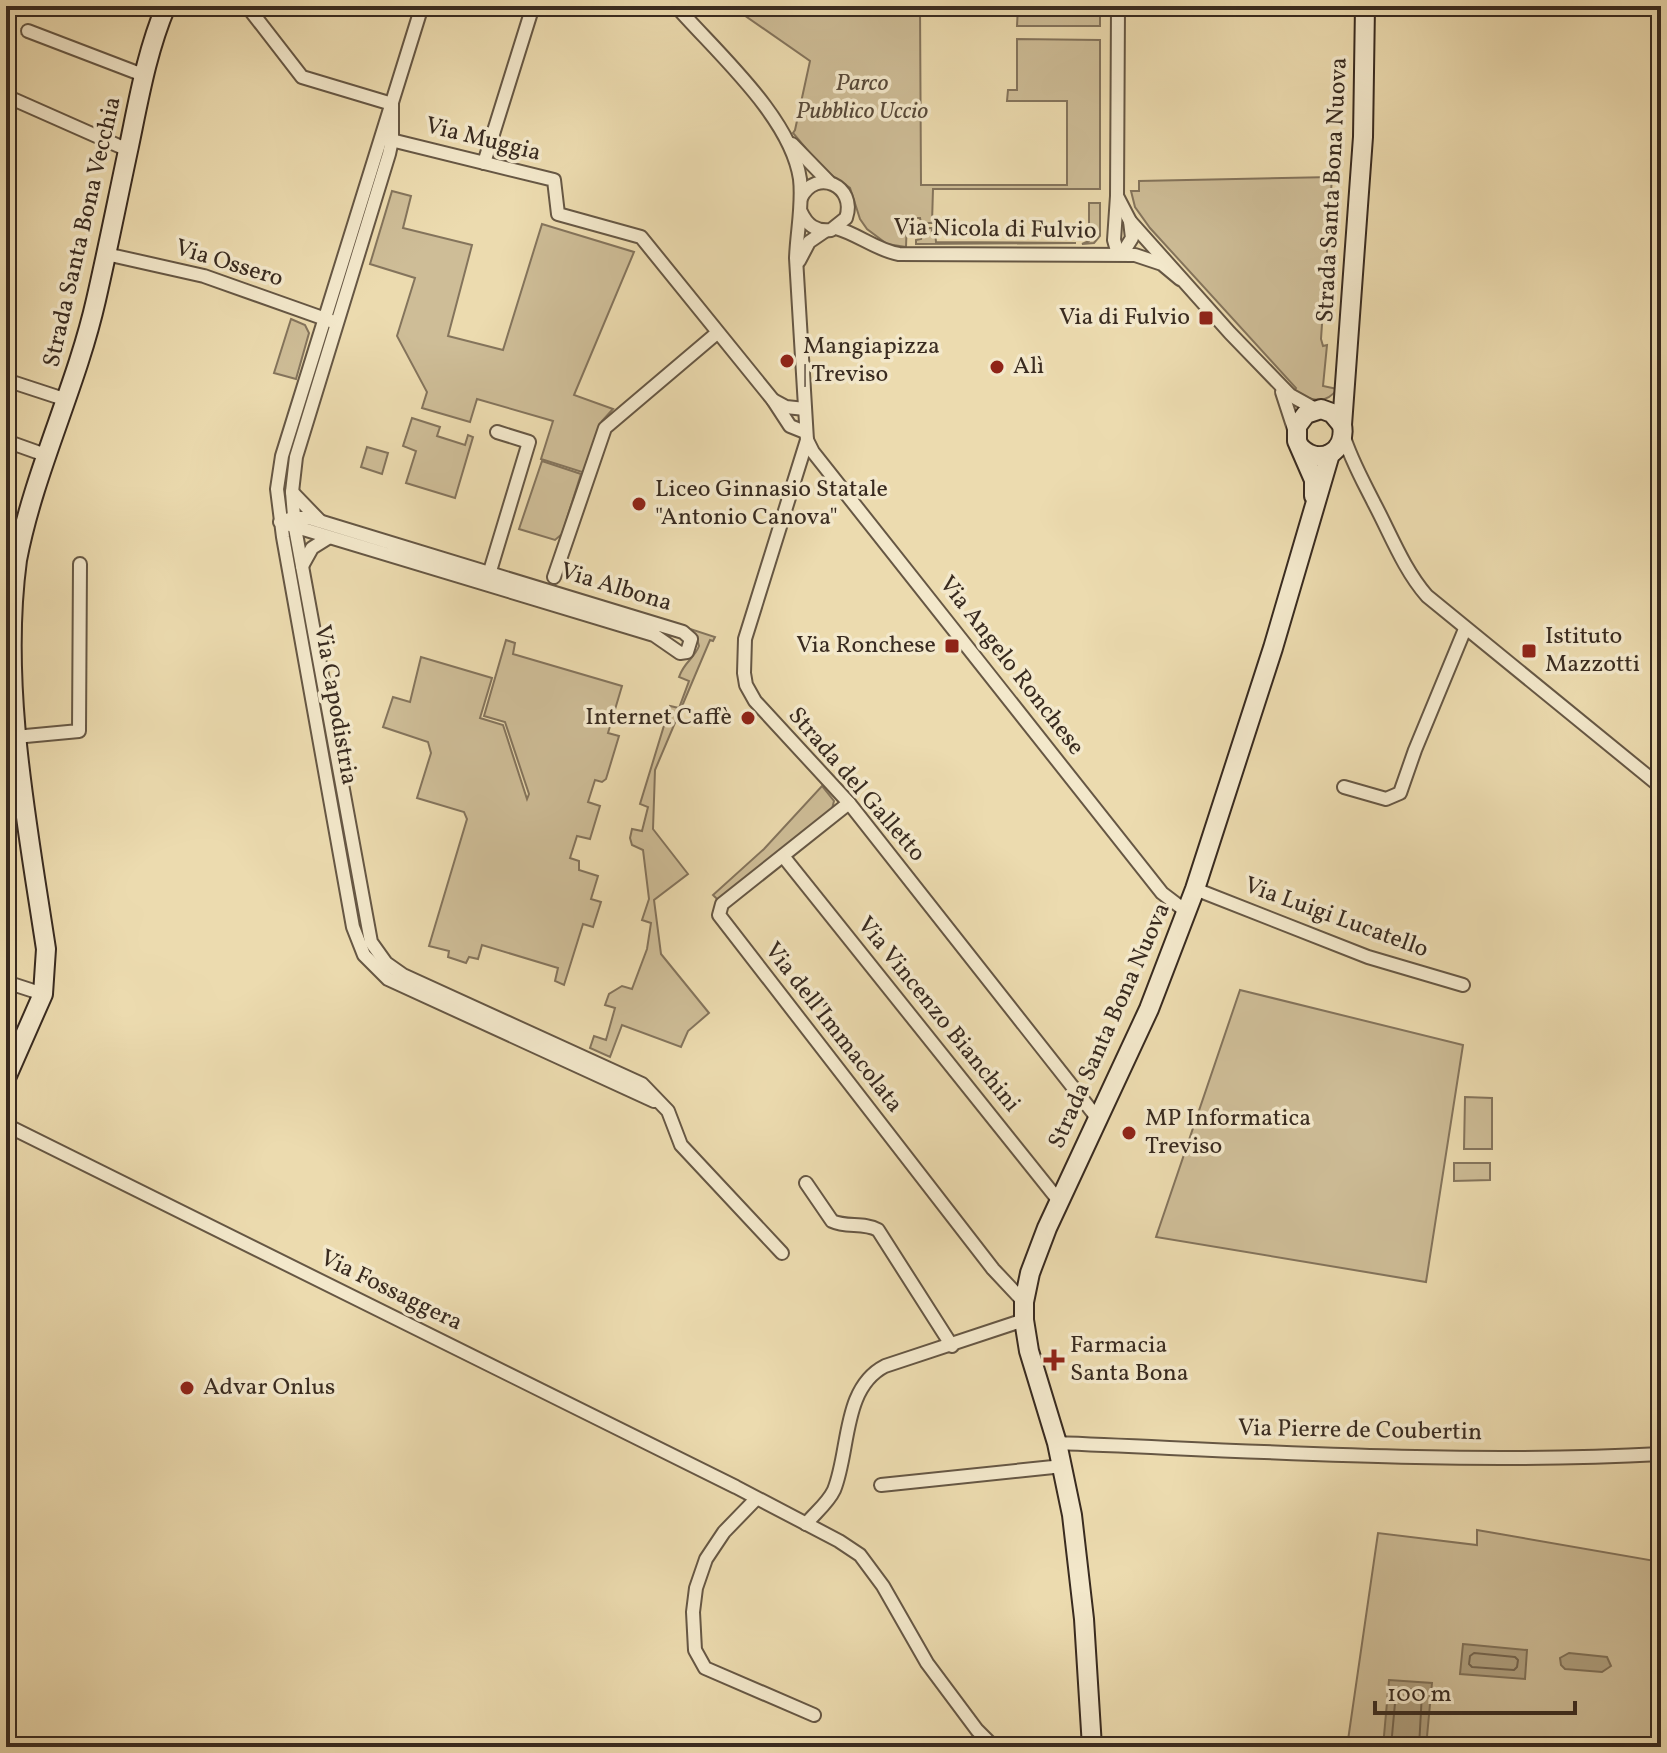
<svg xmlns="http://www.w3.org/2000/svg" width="1667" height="1753" viewBox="0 0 1667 1753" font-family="Vollkorn,serif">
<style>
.green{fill:#cebd97;stroke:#84745c;stroke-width:2}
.water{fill:#af9f7e;stroke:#807158;stroke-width:2}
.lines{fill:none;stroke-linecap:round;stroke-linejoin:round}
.shore{stroke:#74654f;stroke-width:2}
.street-casing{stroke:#665744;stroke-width:16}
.secondary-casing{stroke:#392b20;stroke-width:22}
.street{stroke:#f3e8cb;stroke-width:12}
.secondary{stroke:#f3e8cb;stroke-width:18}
.poi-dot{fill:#8f2418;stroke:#f3e8cb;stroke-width:3}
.labels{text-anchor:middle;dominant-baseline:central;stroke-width:7;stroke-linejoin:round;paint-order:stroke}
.park-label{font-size:24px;font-style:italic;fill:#574838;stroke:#f3e8cb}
.street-label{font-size:24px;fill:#392b20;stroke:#f3e8cb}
.poi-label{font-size:24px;fill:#392b20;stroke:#f3e8cb;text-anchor:start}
</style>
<rect width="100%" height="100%" fill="#ecdbaf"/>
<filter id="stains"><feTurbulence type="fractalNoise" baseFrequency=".0025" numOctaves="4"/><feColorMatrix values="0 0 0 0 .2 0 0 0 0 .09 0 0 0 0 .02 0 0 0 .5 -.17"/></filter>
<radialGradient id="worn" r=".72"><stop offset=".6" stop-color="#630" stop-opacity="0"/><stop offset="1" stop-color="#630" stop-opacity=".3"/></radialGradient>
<g class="green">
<polygon points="731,6 920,6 921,185 1067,185 1067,101 1007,101 1008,90 1017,90 1017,39 1100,40 1100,189 933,189 932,223 921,223 920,218 907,218 906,247 887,244 867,229 860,219 850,188 824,170 793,133 795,130 810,61"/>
<polygon points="1018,6 1100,6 1100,26 1017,26"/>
<path d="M1332,177L1321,339L1323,346L1327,345L1323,386L1337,389C1326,406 1309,400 1294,391L1296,388L1150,228L1135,207L1131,191H1139V181Z"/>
<polygon points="392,191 411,196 403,228 472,245 448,336 503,350 542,224 634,252 574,395 613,409 602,421 587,468 582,472 541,459 553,421 477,399 470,422 422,408 427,392 397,336 415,278 370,264"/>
<polygon points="1089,203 1100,203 1100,236 1094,243 1082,244 1089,241"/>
<polygon points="921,228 932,228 932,231 935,231 936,242 1076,243 916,244 916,240 921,239"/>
<polygon points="291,319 305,325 309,333 296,379 274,373"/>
<polygon points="412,418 440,427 437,436 465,445 468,435 473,437 455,498 406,483 416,451 403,446"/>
<polygon points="367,447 388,453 382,474 361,467"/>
<polygon points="542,461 581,474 562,534 555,540 519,529"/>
<path d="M681,626L715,637L713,641L710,640L655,770L653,829L688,874L654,900L661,954L709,1013L688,1031L681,1047L622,1025L610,1057L590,1048L594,1036L606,1040L615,1008L605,1005L609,994L622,986L632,989L647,949L651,923L642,920L649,899L643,850L632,845L630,838L632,829L642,831L648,807L640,804L670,706L679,708L689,681L679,677C684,662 694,659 699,646L696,635Z"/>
<polygon points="506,640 515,643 513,654 622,686 608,733 619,736 606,779 602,782 595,780 588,802 600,806 590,839 577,836 570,858 579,861 579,870 598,876 591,899 601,902 593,927 583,924 564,985 555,981 558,968 482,945 478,959 469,957 466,963 448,957 449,951 429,946 467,819 464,812 417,798 431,753 428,742 383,727 393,697 410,702 421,657 492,678 480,718 503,725 527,799 529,794 505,722 484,716"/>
<polygon points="822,786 834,801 832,809 718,900 713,895 764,849"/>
<polygon points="1240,990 1463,1045 1426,1282 1156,1237"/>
<polygon points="1465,1097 1492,1098 1492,1149 1464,1149"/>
<polygon points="1454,1163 1490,1163 1490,1180 1454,1181"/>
<polygon points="1477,1530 1661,1562 1661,1747 1347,1747 1378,1533 1477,1545"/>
</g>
<g class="water">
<polygon points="1463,1644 1527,1650 1525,1679 1460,1674"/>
<polygon points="1569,1653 1607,1657 1611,1666 1602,1672 1565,1669 1561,1665 1560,1658"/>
<polygon points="1389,1680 1432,1683 1426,1747 1383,1747"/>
</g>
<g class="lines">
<g class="shore">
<polygon points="1474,1653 1515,1657 1518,1660 1517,1667 1514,1670 1472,1667 1469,1664 1470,1656"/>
<polyline points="1391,1747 1396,1692 1400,1689 1419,1690 1422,1693 1419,1747"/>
</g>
<defs>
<g id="street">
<polyline points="247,6 302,77 392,104"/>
<polyline points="422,6 282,456 277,489 283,537 353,927 364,955 388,979 654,1101"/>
<path d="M676,6C716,52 791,117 800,179C803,205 797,231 796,258L807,440L745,639L744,673L746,685L755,701L849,803L1098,1119"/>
<polyline points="1118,6 1117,196 1114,240 1118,254"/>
<polyline points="28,31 143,75"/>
<polyline points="6,96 128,150"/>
<polyline points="392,104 392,140 389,154 296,457 292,492 295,528 371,942 386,963 403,975 642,1084 668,1111 681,1145 782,1253"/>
<polyline points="387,139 554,180 558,214 641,237 773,400 790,426 805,432"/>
<polyline points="792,144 829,182"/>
<polyline points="484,163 533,6"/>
<polyline points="1117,196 1130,221 1230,333 1290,395 1317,410"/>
<path d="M801,212C807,225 816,232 831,230L846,218C857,186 816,167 801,198"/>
<path d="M836,228C858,234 876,250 899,254L1135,255L1162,264L1180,279"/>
<polyline points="106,254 204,276 331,321"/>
<polyline points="1122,254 1132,238 1130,221"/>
<polyline points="799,261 809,242 825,231"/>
<polyline points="6,380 67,400"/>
<polyline points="1282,392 1295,432"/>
<polyline points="773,400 786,407 805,409"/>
<path d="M1343,434C1350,458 1363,481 1374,503C1390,533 1404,570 1427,596L1661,787"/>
<polyline points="807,440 813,452 1162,893 1187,912"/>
<polyline points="6,441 48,456"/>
<polyline points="292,492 320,521"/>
<polygon points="293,518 309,518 683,632 691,639 687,652 680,653 654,635 280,522"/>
<polyline points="302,566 312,548 328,538"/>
<polyline points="554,577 605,428 717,333"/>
<polyline points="487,581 529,442 497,432"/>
<polyline points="15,737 79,731 80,564"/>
<polyline points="1344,787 1386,799 1400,793 1415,750 1465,629"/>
<polyline points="849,803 722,904 719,915 993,1269 1024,1302"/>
<polyline points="6,804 24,811"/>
<polyline points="783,856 1059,1201"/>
<polyline points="1195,889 1368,957 1463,985"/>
<polyline points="6,982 43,994"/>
<polyline points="6,1125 736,1487 839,1541 860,1555 883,1586 927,1663 977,1730 994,1747"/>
<path d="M806,1183L832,1221C846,1228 864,1222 878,1230L952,1346"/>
<path d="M1057,1443C1256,1451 1462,1465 1661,1454"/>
<polyline points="881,1485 1063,1466"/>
<polyline points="756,1499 724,1532 706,1559 696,1588 693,1612 695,1650 705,1668 814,1715"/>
<path d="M806,1524C815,1513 828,1503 834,1490C850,1451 842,1388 885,1366L1024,1320"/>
</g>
<g id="secondary">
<path d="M1301,448C1320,466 1347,452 1342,425L1363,137L1365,6"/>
<polyline points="1314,496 1314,480 1297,441 1297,426 1306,414 1321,409 1332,413 1342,425"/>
<path d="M6,1078L43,994L46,949C27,823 0,686 17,560C34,471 76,388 96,300C108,248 118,197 129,146C139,98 147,51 166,6"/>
<polyline points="1092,1747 1084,1619 1072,1515 1057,1443 1029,1351 1024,1320 1024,1302 1030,1273 1047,1228 1149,1009 1195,889 1273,648 1330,454"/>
</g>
</defs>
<use href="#street" class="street-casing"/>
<use href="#secondary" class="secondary-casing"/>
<use href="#street" class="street"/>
<use href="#secondary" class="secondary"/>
</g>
<g class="poi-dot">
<rect x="1198" y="310" width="16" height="16" rx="4"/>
<circle cx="787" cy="361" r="8"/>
<circle cx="997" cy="367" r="8"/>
<circle cx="639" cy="504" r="8"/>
<rect x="944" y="638" width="16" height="16" rx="4"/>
<rect x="1521" y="643" width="16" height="16" rx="4"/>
<circle cx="748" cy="718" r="8"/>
<circle cx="1129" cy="1133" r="8"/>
<path d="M1050 1348h8v8h8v8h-8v8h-8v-8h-8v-8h8z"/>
<circle cx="187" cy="1388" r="8"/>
</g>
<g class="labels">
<g class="park-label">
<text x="862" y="84">Parco<tspan x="862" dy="28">Pubblico Uccio</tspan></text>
</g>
<g class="street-label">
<text transform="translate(483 140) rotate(14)">Via Muggia</text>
<text transform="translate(1333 190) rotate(-87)">Strada Santa Bona Nuova</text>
<text transform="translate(995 230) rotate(1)">Via Nicola di Fulvio</text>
<text transform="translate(83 232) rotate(-77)">Strada Santa Bona Vecchia</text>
<text transform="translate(229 264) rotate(17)">Via Ossero</text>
<text transform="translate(616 588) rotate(17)">Via Albona</text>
<text transform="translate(1011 666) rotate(52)">Via Angelo Ronchese</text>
<text transform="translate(335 705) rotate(80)">Via Capodistria</text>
<text transform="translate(856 785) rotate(49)">Strada del Galletto</text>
<text transform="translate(1336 918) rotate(20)">Via Luigi Lucatello</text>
<text transform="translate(938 1015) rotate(51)">Via Vincenzo Bianchini</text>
<text transform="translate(1110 1026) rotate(-66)">Strada Santa Bona Nuova</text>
<text transform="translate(833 1028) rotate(52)">Via dell'Immacolata</text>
<text transform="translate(391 1291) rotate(26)">Via Fossaggera</text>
<text transform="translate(1360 1431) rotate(1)">Via Pierre de Coubertin</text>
</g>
<g class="poi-label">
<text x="1190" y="318" text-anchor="end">Via di Fulvio</text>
<text x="803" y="347">Mangiapizza<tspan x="803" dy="28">| Treviso</tspan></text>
<text x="1013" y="367">Alì</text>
<text x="655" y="490">Liceo Ginnasio Statale<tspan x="655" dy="28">"Antonio Canova"</tspan></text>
<text x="1545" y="637">Istituto<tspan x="1545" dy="28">Mazzotti</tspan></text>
<text x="936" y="646" text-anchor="end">Via Ronchese</text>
<text x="732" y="718" text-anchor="end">Internet Caffè</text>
<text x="1145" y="1119">MP Informatica<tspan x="1145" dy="28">Treviso</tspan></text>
<text x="1070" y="1346">Farmacia<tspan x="1070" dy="28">Santa Bona</tspan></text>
<text x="203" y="1388">Advar Onlus</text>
</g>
</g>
<rect width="1667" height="1753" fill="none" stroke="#ecdbaf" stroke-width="32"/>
<rect x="8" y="8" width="1651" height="1737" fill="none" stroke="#392b20" stroke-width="4"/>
<rect x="16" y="16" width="1635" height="1721" fill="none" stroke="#392b20" stroke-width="2"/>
<path d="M1375 1701v12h200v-12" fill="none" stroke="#392b20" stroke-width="4"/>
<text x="1387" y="1701" font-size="24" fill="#392b20" stroke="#f3e8cb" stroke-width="6" paint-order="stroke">100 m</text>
<rect width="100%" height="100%" filter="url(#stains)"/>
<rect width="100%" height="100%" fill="url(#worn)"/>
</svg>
